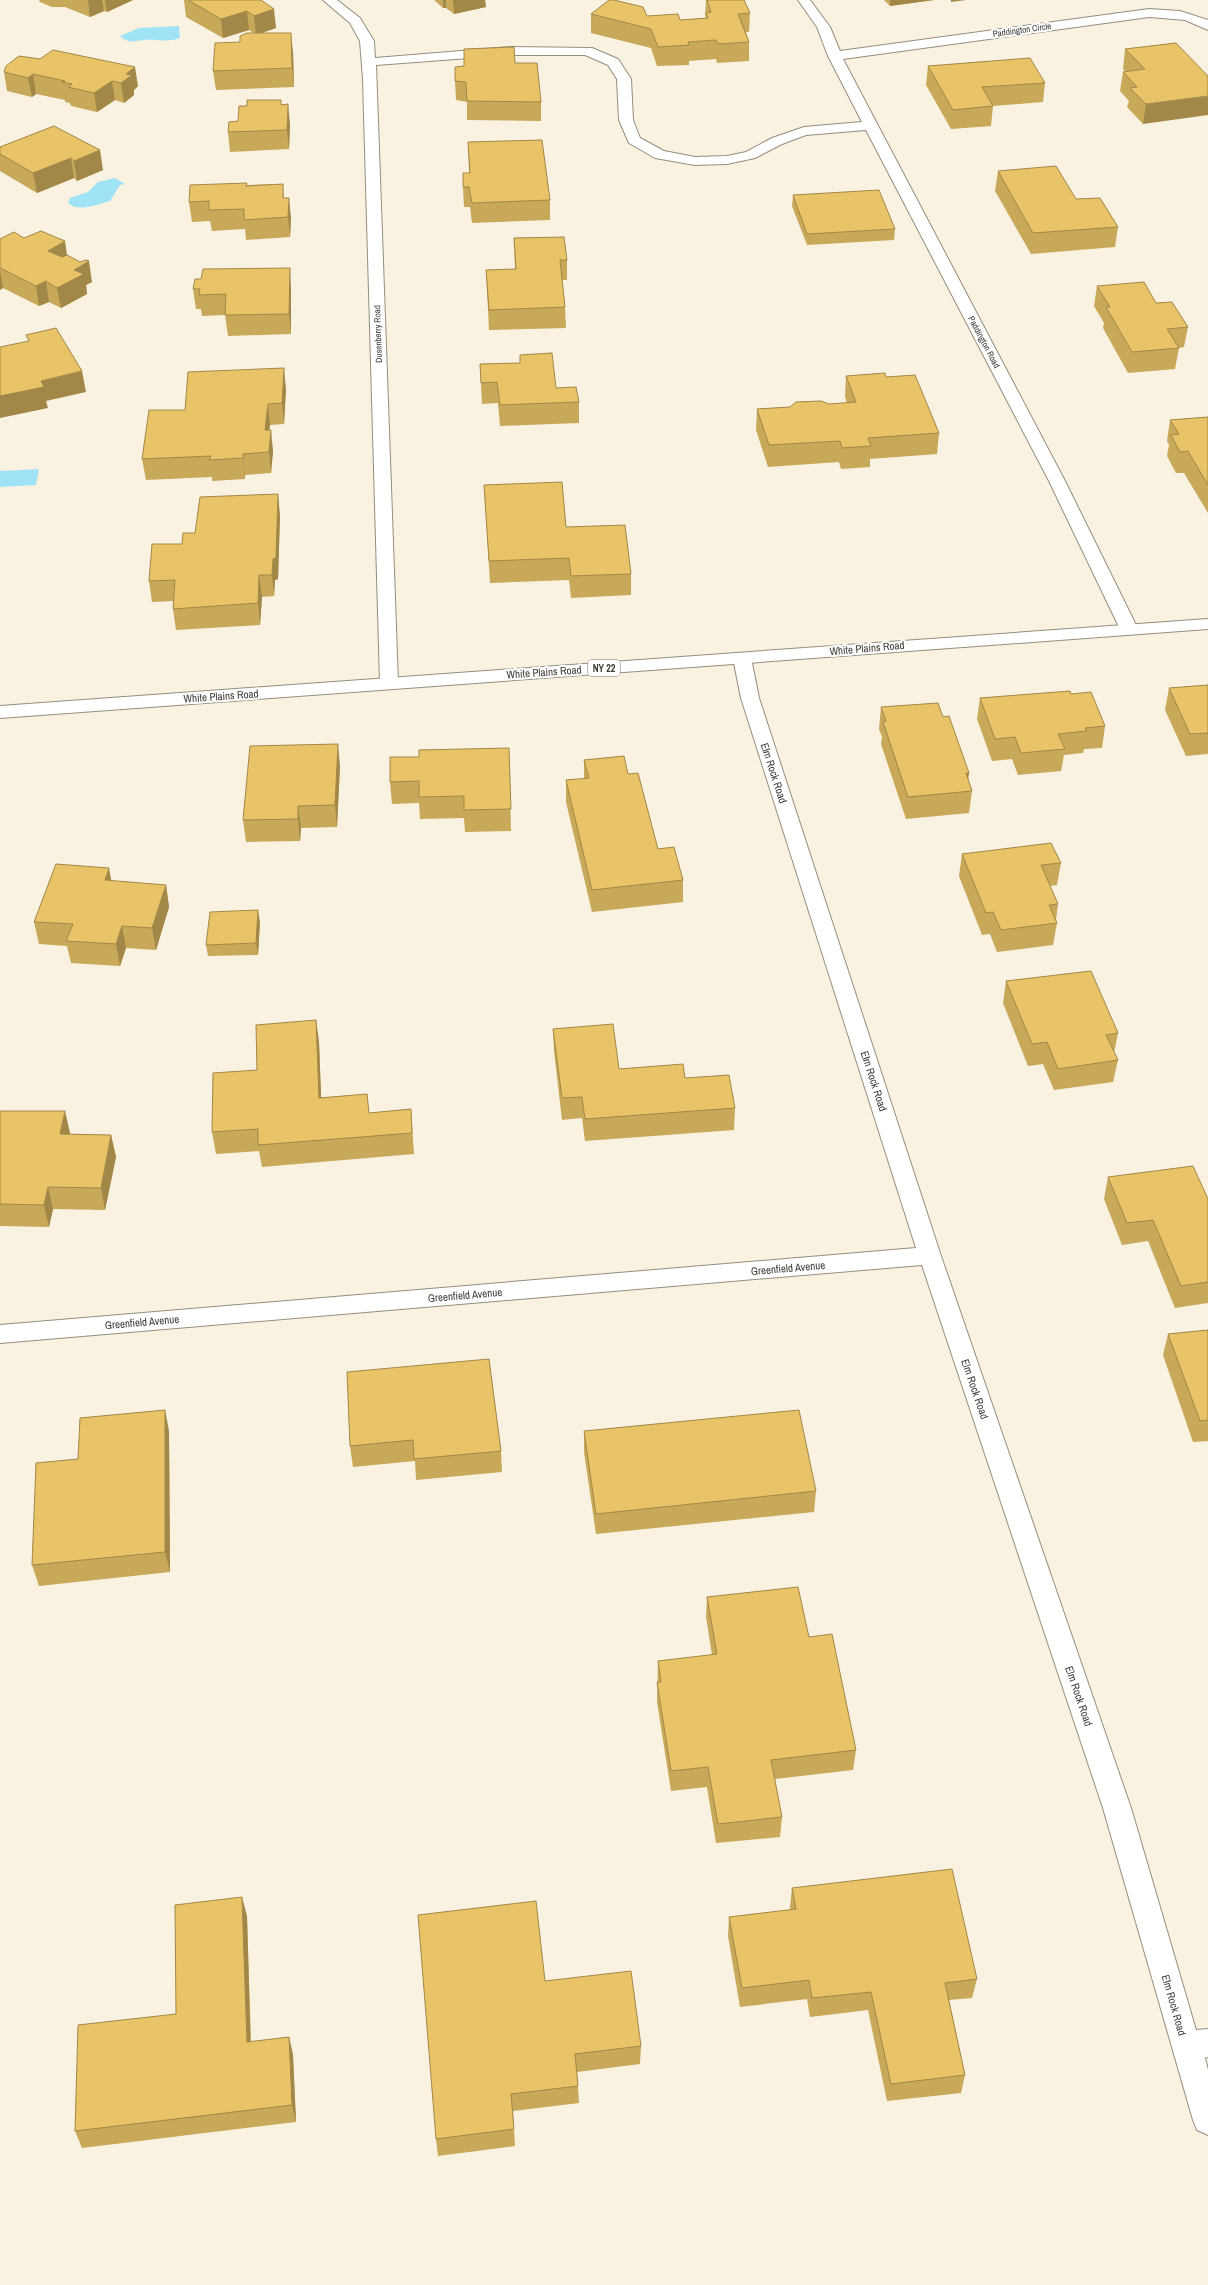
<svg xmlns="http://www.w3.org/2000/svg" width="1208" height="2285" viewBox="0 0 1208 2285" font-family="'Archivo Narrow',sans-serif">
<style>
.water{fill:#a1e3f6}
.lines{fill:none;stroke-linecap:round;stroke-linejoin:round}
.minor-casing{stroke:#948e7e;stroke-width:2}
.major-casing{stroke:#948e7e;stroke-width:2}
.minor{fill:#fff;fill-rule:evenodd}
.major{fill:#fff;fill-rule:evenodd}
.wall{fill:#c8a859}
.shaded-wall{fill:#a28848}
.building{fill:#e8c367;stroke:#a28848}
.labels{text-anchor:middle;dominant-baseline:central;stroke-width:4;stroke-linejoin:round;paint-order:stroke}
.far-street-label{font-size:9px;fill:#3e3b34;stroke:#fff}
.shield{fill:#fff;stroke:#787671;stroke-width:1}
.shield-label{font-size:10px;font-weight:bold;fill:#3e3b34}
.street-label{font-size:11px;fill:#3e3b34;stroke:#fff}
</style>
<rect width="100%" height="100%" fill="#faf2e1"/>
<g class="water">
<path d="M179,26L180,38C166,43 157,39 144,40C134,41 129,44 120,36L139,28Z"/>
<path d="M115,178L125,184L120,185L110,201C98,204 79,213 68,203L70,198L88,192L98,182Z"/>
<polygon points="39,469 36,485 0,487 0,471"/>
</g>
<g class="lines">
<defs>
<g id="minor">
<polygon points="323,0 337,0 360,18 374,41 375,58 511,47 592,48 618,59 631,79 633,120 640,138 664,151 695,157 727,156 746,152 772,138 804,127 862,122 828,56 817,27 798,0 810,0 830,27 840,51 1149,9 1180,11 1208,20 1208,30 1185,20 1149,17 843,59 1065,481 1138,629 1135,633 1123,633 1120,629 1049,481 866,130 806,135 782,144 755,158 727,164 695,165 655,158 629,143 619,120 617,79 608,65 585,55 511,55 376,65 398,683 395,687 389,689 383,687 380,683 363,79 360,41 350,23"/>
<polygon points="742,653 748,654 751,658 759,698 941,1256 1131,1808 1196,2030 1208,2029 1208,2057 1205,2058 1208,2070 1208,2135 1197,2130 1193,2120 1103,1808 922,1265 0,1343 0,1325 916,1248 741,698 733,658 736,654"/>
</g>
<polygon id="major" points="1208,619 1208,629 0,718 0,706"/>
</defs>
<use href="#minor" class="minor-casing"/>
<use href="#major" class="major-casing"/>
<use href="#minor" class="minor"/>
<use href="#major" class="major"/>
</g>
<g class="wall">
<polygon points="39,0 133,0 107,12 104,11 90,17 65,7 52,7 40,2"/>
<polygon points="184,0 261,0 276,28 261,33 293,52 294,87 216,90 213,71 240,42 254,33 249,30 223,38 186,17"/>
<polygon points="434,0 485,0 486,7 454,14 446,8 443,8"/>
<polygon points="706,0 744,0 750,13 749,32 746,32 749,42 749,61 717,63 716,59 689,61 689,65 657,66 651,48 591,33 591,14 647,16 680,20 706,18 705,16"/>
<polygon points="884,0 934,0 890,6"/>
<polygon points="1176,43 1143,124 1127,107 1129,101 1120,91 1123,72 1126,72 1123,69 1125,49"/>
<polygon points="19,56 138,86 134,90 134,95 124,103 115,100 97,112 71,106 70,103 65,102 65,100 36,94 32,97 7,91 4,72"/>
<polygon points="515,63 541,102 541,121 467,120 467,102 456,100 455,81"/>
<polygon points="928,66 1045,83 1043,102 993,106 991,126 951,129 926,85"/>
<polygon points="282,105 290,124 289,149 230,152 228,132 238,121"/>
<polygon points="54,126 103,170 77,181 74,178 37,193 0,171 0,147"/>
<polygon points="468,142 550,200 550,220 472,223 470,207 464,207 463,187 469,173"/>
<polygon points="998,171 1076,199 1118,227 1115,247 1031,254 995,191"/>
<polygon points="283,184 284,198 291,218 290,237 246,240 245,229 212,231 210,221 192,222 189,202 247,185"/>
<polygon points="793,195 895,229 894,240 807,245 792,206"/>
<polygon points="24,238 67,255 92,282 86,285 87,294 61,308 49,302 39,306 3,288 0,290 0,239"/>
<polygon points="514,238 567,260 567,280 562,280 565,307 566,328 489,330 486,270 515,269"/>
<polygon points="1097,286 1156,303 1188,327 1184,347 1179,348 1175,369 1128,373 1103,328 1104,323 1094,306"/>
<polygon points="291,288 291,334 228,336 225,315 202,316 201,309 196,309 193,289"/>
<polygon points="520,355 556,388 579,402 579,423 500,426 498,403 482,404 480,364 520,363"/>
<polygon points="846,376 886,377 939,433 937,454 870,459 870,467 841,469 839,462 768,467 756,430 757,409 847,403 845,397"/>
<polygon points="286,389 284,424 270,425 269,430 273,451 271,473 245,475 245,479 212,481 212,477 146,480 142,459 185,410"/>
<polygon points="1208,417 1208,513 1184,473 1176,473 1167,456 1169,445 1167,441 1170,420"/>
<polygon points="484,485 566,527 631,574 631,595 571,598 569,580 490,583"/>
<polygon points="280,515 278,579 275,580 274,596 262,597 260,625 176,630 173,609 173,601 152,602 149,581 182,544 195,533"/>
<polygon points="1208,685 1208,754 1186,756 1165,710 1169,688"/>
<polygon points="1071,694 1105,726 1102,748 1084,749 1083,753 1064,755 1061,771 1018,775 1012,759 992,761 977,719 980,698"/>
<polygon points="881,707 943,717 969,773 968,779 972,791 969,813 906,819 881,744 882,737 879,729"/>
<polygon points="509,748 511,831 465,832 464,818 420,819 419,803 392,804 390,782 419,757"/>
<polygon points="584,760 628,774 658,849 683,880 683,902 592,912 566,802 566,780 584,779"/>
<polygon points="340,766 337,827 301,828 300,841 246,842 243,820"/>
<polygon points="962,854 1061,863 1057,885 1050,886 1058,904 1056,920 1057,923 1053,945 997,952 990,934 982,935 959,876"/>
<polygon points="111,881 166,885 169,907 156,950 126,948 120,966 71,963 67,946 39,944 34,922"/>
<polygon points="260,922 258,955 208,956 206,945"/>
<polygon points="1006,981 1118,1033 1114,1053 1118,1060 1113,1082 1054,1090 1043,1064 1028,1066 1003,1003"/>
<polygon points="316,1020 319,1042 321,1098 367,1094 369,1113 411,1109 414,1154 262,1167 259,1151 216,1154 212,1132 257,1070"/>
<polygon points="553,1029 619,1069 685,1078 735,1108 734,1130 585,1141 582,1118 562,1120 554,1051"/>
<polygon points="0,1111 70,1133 70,1134 111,1135 116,1157 105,1210 53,1209 49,1227 0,1226"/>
<polygon points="1108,1177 1208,1199 1208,1303 1175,1308 1148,1241 1122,1245 1104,1199"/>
<polygon points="1208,1330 1208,1441 1193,1442 1163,1355 1168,1334"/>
<polygon points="489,1359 501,1451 502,1472 416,1480 415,1461 353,1467 350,1446"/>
<polygon points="169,1431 170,1572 39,1586 32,1565 78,1459"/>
<polygon points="584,1431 816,1491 814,1512 596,1534 584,1452"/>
<polygon points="707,1597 809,1637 856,1750 853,1770 775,1779 782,1817 780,1837 716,1843 707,1787 671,1791 657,1702 658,1661 712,1655 706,1617"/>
<polygon points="792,1888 977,1979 972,1998 949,2000 965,2075 961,2093 887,2101 868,2010 810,2017 807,1999 740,2007 728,1936 729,1917 790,1910 790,1907"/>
<polygon points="247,1916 251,2042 289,2037 293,2055 296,2122 82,2148 75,2131 176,2014"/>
<polygon points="545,1981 641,2046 640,2064 577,2072 578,2086 579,2103 513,2111 515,2146 438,2156 436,2139"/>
</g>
<g class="shaded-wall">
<polygon points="88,0 102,0 104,11 90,17"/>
<polygon points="105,0 133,0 107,12"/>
<rect x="443" y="0" width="3" height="8"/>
<polygon points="453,0 485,0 486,7 454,14"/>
<polygon points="890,0 934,0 890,6"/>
<polygon points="951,0 966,0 951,2"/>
<polygon points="274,9 276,28 256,35 254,16"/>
<polygon points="247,11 249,30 223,38 221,19"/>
<polygon points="291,33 293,52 294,87 292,68"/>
<polygon points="135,67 138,86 134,90 134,95 124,103 121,83 126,74"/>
<polygon points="33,74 36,94 32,97 28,78"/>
<polygon points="112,81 115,100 97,112 94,93"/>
<polygon points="1208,96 1208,115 1143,124 1146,104"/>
<polygon points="288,104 290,124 289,149 287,130"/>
<polygon points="100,150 103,170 77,181 74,161"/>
<polygon points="71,158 74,178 37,193 33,173"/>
<polygon points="289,198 291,218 290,237 288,217"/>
<polygon points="65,241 68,262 48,251"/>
<polygon points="89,261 92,282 86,285 87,294 61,308 57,288 74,270"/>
<polygon points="290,268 291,288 291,334 289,314"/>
<polygon points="0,270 3,288 0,290"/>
<polygon points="46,281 49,302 39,306 36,286"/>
<polygon points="284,368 286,389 284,424 282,403"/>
<polygon points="82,371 86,392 46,401 48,408 0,418 0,396 41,381"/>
<polygon points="268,404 270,425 267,451 265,430"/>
<polygon points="271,430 273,451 271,473 269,452"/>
<polygon points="243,454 245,475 245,479 243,458"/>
<polygon points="278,494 280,515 278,579 275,580 274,596 272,575"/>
<polygon points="259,575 262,597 260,625 258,603"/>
<polygon points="338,744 340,766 337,827 335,805"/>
<polygon points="966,773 969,773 966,792"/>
<polygon points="298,806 301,828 300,841 298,819"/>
<polygon points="109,868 113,890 105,880"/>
<polygon points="166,885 169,907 156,950 152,928"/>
<polygon points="258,910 260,922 258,955 256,943"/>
<polygon points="122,926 126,948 120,966 116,944"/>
<polygon points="316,1020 319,1042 322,1120 319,1098"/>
<polygon points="65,1111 70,1133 65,1156 60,1134"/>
<polygon points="111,1135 116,1157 105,1210 101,1188"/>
<polygon points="48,1187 53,1209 49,1227 44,1205"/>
<polygon points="165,1410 169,1431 170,1572 165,1552"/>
<polygon points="242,1897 247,1916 251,2060 247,2042"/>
<polygon points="289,2037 293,2055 296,2122 292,2105"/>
</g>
<g class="building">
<polygon points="188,0 261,0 274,9 254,16 247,11 221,19"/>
<polygon points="609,0 614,0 643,7 647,16 678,14 680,20 708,18 706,13 711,12 707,0 744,0 750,13 738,14 749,42 718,44 716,40 688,42 689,45 658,47 651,29 591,14"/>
<polygon points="247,33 291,33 292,68 213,71 215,43 240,42 240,36"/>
<polygon points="1176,43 1208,76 1208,96 1146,104 1130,88 1137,87 1123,72 1145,69 1125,49"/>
<polygon points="514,47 515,63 537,63 541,102 467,101 466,82 455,81 455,67 464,66 464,49"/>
<polygon points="53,50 135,67 126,74 132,75 121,83 112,81 94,93 68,87 72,84 62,82 65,81 33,74 28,78 4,72 6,66 19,56 40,59"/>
<polygon points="1030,58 1045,83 982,87 993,106 953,110 928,66"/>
<polygon points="247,100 281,100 281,105 288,104 287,130 228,132 229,122 238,121 239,106 247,106"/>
<polygon points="54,126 100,150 74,161 71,158 33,173 0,154 0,147"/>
<polygon points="542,140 550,200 472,203 469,187 463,187 463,173 470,173 468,142"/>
<polygon points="1056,166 1076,199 1100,198 1118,227 1033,233 998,171"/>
<polygon points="247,183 246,186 283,184 283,198 289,198 288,217 244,220 244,209 209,210 209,201 189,202 190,185"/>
<polygon points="879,190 895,229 807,234 793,195"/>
<polygon points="41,231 65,241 48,251 62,257 67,255 80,262 86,260 89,261 74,270 84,274 57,288 46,281 36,286 0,268 0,239 14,232 24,238"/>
<polygon points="564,237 567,260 560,260 565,307 489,310 486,270 516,269 514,238"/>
<polygon points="290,268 289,314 225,315 226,294 199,295 200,289 193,289 195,279 201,279 203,269"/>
<polygon points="1144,282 1156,303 1172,302 1188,327 1167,329 1179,348 1132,352 1106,307 1110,307 1097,286"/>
<polygon points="56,328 82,371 41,381 44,387 0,396 0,347 29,341 26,335"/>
<polygon points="552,353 556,388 576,387 579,402 500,405 497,382 481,383 480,364 520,363 520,355"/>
<polygon points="284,368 282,403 268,404 265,430 271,430 269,452 243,454 243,458 209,460 211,456 142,459 149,410 185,410 188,372"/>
<polygon points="885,373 886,377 915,375 939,433 868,438 871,446 842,448 840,441 769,445 757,409 790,407 796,402 821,401 829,404 856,402 846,376"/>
<polygon points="1208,417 1208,485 1188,451 1180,452 1171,435 1179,434 1170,420"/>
<polygon points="562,482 566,527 625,525 631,574 571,576 569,558 489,561 484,485"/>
<polygon points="278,494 276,558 273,559 272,575 259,575 258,603 173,609 175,580 149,581 152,544 182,544 183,533 195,533 200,497"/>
<polygon points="1208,685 1208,733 1190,734 1169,688"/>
<polygon points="1070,691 1071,694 1091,692 1105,726 1085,728 1087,731 1058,734 1065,749 1021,753 1015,737 995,739 980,698"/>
<polygon points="938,703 943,717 949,716 969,773 966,773 972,791 908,797 883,722 886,721 881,707"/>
<polygon points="338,744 335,805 298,806 298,819 243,820 250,746"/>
<polygon points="509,748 511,809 464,810 464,796 419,797 419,781 390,782 390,757 419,757 419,750"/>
<polygon points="624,756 628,774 638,773 658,849 674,847 683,880 592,890 566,780 589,778 584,760"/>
<polygon points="1051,843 1061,863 1041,865 1058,904 1049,905 1057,923 1001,930 993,912 986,913 962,854"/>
<polygon points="56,864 109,868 105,880 166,885 152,928 122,926 116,944 66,941 73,924 34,922"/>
<polygon points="258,910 256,943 206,945 210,912"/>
<polygon points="1091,971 1118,1033 1106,1035 1118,1060 1058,1069 1047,1042 1032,1044 1006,981"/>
<polygon points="316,1020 319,1098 367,1094 369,1113 411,1109 412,1133 258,1145 258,1129 212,1132 213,1073 257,1070 256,1025"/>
<polygon points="613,1024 619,1069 683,1064 685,1078 729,1075 735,1108 585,1119 582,1097 562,1098 553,1029"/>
<polygon points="0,1111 65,1111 60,1134 111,1135 101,1188 48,1187 44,1205 0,1204"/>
<polygon points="1193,1166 1208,1199 1208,1282 1181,1286 1153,1220 1127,1223 1108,1177"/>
<polygon points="1208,1330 1208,1420 1200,1421 1168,1334"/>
<polygon points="489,1359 501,1451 414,1459 413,1440 350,1446 347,1372"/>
<polygon points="165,1410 165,1552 32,1565 36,1463 78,1459 80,1418"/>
<polygon points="799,1410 816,1491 596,1514 584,1431"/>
<polygon points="798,1587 809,1637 832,1634 856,1750 771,1760 782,1817 718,1824 708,1767 671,1771 657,1682 661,1682 658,1661 717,1654 707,1597"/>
<polygon points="952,1869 977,1979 945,1983 965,2075 891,2084 871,1992 812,1998 809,1980 742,1988 729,1917 796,1909 792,1888"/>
<polygon points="242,1897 247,2042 289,2037 292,2105 75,2131 78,2025 176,2014 175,1905"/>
<polygon points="536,1901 545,1981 631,1971 641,2046 575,2054 578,2086 511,2094 514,2129 436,2139 418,1915"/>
</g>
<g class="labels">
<g class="far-street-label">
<text transform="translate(1022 30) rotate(-8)">Paddington Circle</text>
<text transform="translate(378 334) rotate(-92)">Dusenberry Road</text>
<text transform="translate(984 342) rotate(62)">Paddington Road</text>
</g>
<rect class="shield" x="588" y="660" width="32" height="16" rx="3"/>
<g class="shield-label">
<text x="604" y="668">NY 22</text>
</g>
<g class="street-label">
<text transform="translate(867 648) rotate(-5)">White Plains Road</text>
<text transform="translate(544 672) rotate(-4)">White Plains Road</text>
<text transform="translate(221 696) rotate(-4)">White Plains Road</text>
<text transform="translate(774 773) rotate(72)">Elm Rock Road</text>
<text transform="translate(874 1081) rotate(72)">Elm Rock Road</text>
<text transform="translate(788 1268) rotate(-5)">Greenfield Avenue</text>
<text transform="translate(465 1295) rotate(-5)">Greenfield Avenue</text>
<text transform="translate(142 1322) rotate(-5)">Greenfield Avenue</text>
<text transform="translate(975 1389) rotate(71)">Elm Rock Road</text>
<text transform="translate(1079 1696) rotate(71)">Elm Rock Road</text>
<text transform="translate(1174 2005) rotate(74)">Elm Rock Road</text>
</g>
</g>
</svg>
